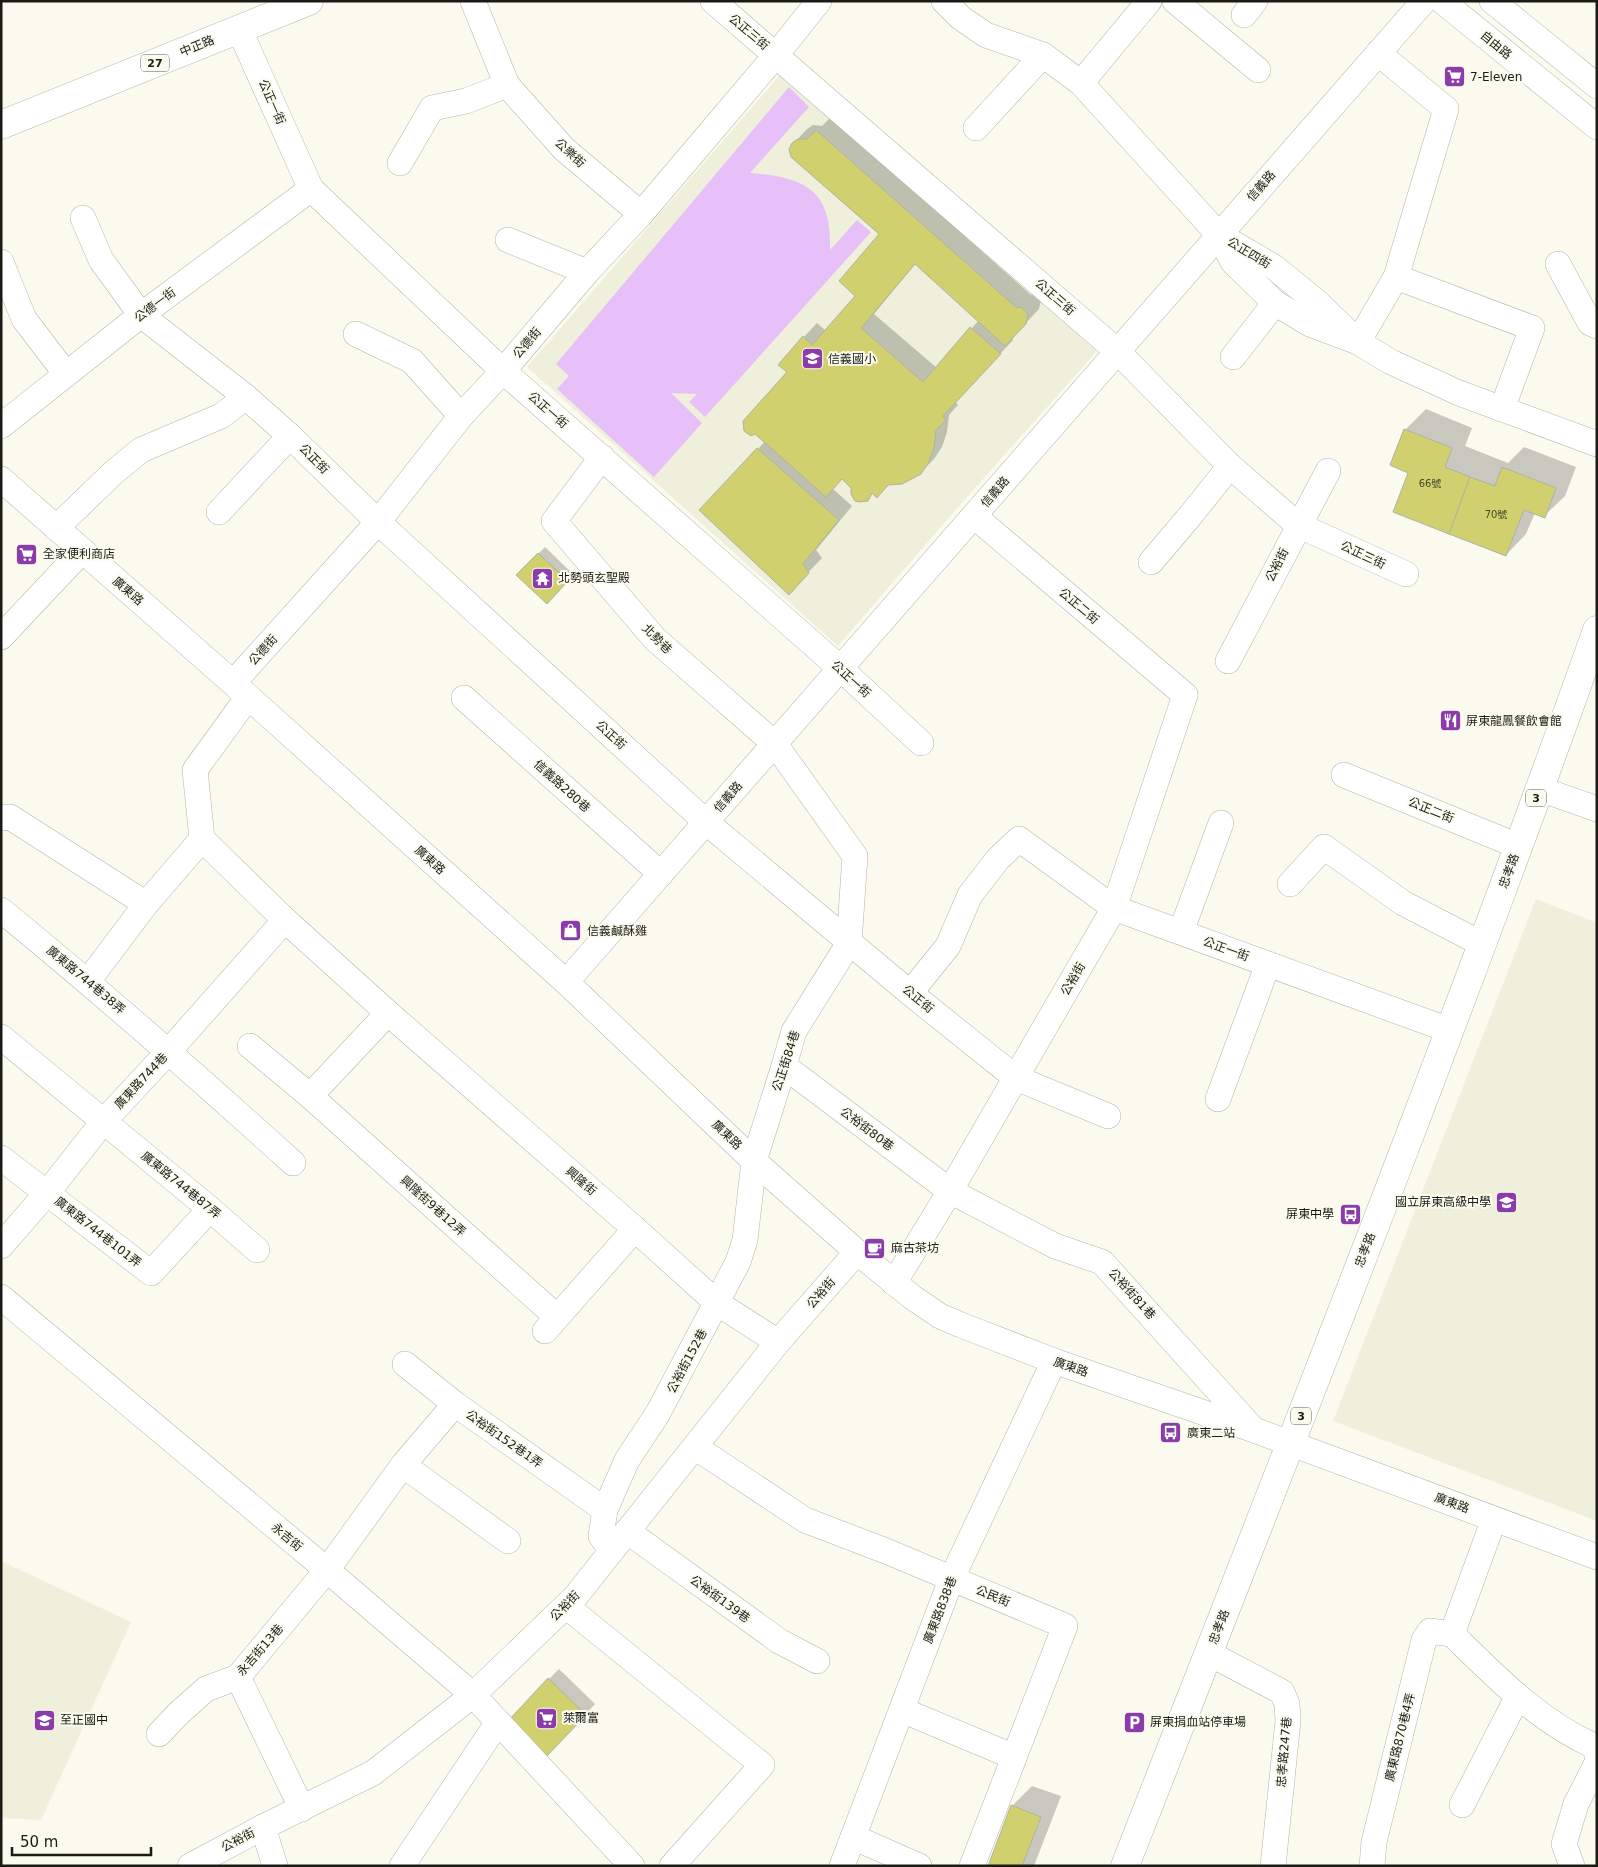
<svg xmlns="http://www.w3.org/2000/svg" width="1598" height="1867" viewBox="0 0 1598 1867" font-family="'DejaVu Sans','Noto Sans TC',sans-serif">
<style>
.built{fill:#eef0db}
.green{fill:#e7bff9}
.shadow{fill:#0003;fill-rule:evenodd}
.building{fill:#d0d16e;stroke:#b0b1a5}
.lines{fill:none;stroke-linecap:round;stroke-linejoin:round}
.minor-casing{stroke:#b4b5a9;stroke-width:26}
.major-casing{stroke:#b4b5a9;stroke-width:29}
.minor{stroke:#fff;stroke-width:25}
.major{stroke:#fff;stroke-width:28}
.labels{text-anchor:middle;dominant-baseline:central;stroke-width:4;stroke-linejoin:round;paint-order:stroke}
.number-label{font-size:10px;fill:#48482c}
.shield{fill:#fafbee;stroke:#5e5e57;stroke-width:1}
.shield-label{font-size:11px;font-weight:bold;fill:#1b1b16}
.street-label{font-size:12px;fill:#1b1b16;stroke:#fafbee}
.poi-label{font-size:12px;fill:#1b1b16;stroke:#fafbee;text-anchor:start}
</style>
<rect width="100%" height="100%" fill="#fafbee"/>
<g class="built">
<polygon points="780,75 1097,351 952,514 838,646 527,367"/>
<polygon points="1536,899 1597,923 1597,1521 1333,1421"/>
<polygon points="1,1561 131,1622 41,1820 1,1818"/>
</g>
<path class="green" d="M789,87L809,107L750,173C805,177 832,190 830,250L857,220L871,232L705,417L689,402L697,394L671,393L702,423L654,477L557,389L569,376L556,364Z"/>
<g class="shadow">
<path d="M831,117L1031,295L1035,293L1041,300L1039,309L1012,338L1013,340L956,402L958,405L949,415L947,432L942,447L934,459L920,473L890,483L877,496L873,493L867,500L843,478L833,489L852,506L816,550L822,558L802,579L758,449L765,441L789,372L804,337L817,323L826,331L857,296L881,234L793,144L807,129L813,125L822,126ZM916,263L979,320L937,368L874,314Z"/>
<polygon points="1426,409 1472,428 1465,446 1508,463 1524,447 1576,467 1565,496 1544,516 1535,513 1526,534 1506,555 1410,472 1405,430"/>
<polygon points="545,547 573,574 547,602 518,575"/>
<polygon points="559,1669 595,1704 556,1745 549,1679"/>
<polygon points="1032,1786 1061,1796 1034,1866 989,1866 1012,1806"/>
</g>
<g class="building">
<polygon points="816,130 1017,308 1021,307 1028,314 1026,324 1005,346 915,264 861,328 923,382 970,327 1001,354 943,416 946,420 936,430 934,447 929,462 921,474 902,484 888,485 877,498 872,493 868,501 860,502 855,501 851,494 851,488 842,479 826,497 755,434 751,436 744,431 743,421 787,372 778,365 803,336 812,345 855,296 839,281 879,234 791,157 789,149 792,143 798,139 807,139"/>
<polygon points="1404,429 1452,448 1445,467 1470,477 1449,534 1393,512 1408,473 1390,465"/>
<polygon points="757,448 839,520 803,564 809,573 789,595 699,510"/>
<polygon points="1502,467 1556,488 1545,518 1524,510 1506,556 1449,534 1470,477 1495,486"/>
<polygon points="538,553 568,581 547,604 516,575"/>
<polygon points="548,1678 586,1715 546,1757 508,1721"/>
<polygon points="1011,1805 1041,1817 1022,1866 988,1866"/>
</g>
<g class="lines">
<defs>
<g id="minor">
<polyline points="473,1 507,85 564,149 641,214"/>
<polyline points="713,1 1117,351 1230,466 1298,525 1406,574"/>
<polyline points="944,1 961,18 986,35 1043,55 1081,83 1219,235 1274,267 1318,303 1358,342 1391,362 1459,393 1597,444"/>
<polyline points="1175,1 1258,70"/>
<polyline points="1442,1 1597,127"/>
<polyline points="1492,1 1597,86"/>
<polyline points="1244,15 1255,1"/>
<polyline points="239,29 311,189 503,371 840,668 921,743"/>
<polyline points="1378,53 1446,109 1396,277"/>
<polyline points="1081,83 1149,1"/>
<polyline points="976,128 1043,55"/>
<polyline points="400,163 432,108 466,101 507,85"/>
<polyline points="83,218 101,260 141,315 246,397 290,436 378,522 706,822 910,993 1016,1078 1108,1116"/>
<polyline points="1220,237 1233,262 1275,303 1310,324 1358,342 1396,277 1532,328 1502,409"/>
<polyline points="508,240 587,272"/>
<polyline points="1,262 24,319 66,374"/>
<polyline points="1558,264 1590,323 1597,326"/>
<polyline points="356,334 412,361 461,416"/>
<polyline points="1233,357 1275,303"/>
<polyline points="1,426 141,315 311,189"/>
<polyline points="602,457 554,521 655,639 775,744 855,856 849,943 794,1031 784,1066 754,1161 745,1240 738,1262 658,1413 627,1460 605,1510 601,1536 611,1550"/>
<polyline points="1,479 233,683 566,982 754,1161 857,1252 912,1297 940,1316 961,1325 1054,1361 1254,1430 1597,1557"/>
<polyline points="219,512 290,436"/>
<polyline points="56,528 113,473 141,450 221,416 246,397"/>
<polyline points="1151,562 1190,516 1230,466"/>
<polyline points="1,637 82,551"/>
<polyline points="1228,661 1328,471"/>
<polyline points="233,683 378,522 461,416 503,371 587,272 641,214 776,55 819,1"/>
<polyline points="248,697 195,770 202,839 285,920 388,1013 635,1229 717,1303 778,1342"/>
<polyline points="464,698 661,874"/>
<polyline points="1344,775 1518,846"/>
<polyline points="1540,789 1597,809"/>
<polyline points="1,818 10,817 146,904"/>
<polyline points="1290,884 1324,847 1403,903 1482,944"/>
<path d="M1,910C101,992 197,1076 293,1163"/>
<polyline points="1181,932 1221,823"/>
<polyline points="88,981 146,904 202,839"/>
<polyline points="566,982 1424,1"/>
<polyline points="910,993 948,946 970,895 998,859 1019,839 1114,908 1449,1030"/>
<polyline points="1,1037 210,1209 257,1250"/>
<polyline points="250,1046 310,1096 388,1013"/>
<polyline points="784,1066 950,1191 1055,1246 1102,1262 1252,1428"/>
<polyline points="310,1096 557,1317"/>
<polyline points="1218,1099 1268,964"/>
<polyline points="1,1158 151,1273 210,1209"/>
<polyline points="1,1246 47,1193 103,1122 169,1051 285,920"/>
<polyline points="894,1283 950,1191 1114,908 1185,695 974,516"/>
<polyline points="1,1297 327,1570 473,1695 632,1866"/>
<polyline points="545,1331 635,1229"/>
<polyline points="405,1364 455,1404 605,1510"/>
<polyline points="695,1447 805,1520 886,1551 1065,1626 972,1866"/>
<polyline points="403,1465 508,1541"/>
<polyline points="627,1531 779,1641 817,1661"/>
<polyline points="566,1606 762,1765 672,1866"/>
<path d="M1452,1634C1495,1676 1538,1721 1594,1746L1597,1754"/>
<polyline points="1452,1634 1494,1519"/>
<polyline points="1208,1653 1282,1692 1287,1704 1288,1721 1273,1866"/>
<polyline points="238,1677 302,1809"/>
<polyline points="902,1710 1014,1757"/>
<polyline points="159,1734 179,1713 206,1689 238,1677 327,1570 403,1465 455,1404"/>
<polyline points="1462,1805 1518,1696"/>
<polyline points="263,1827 275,1866"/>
<polyline points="853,1837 919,1866"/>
<polyline points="190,1866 263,1827 373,1773 473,1695 575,1597 778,1342 857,1252"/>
<polyline points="402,1866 498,1722"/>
<polyline points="842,1866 951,1580 1054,1361"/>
<polyline points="1372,1866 1374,1842 1424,1640 1430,1631 1452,1634"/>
<polyline points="1572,1866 1564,1844 1576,1804 1597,1763"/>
</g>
<g id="major">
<polyline points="1,125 309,1"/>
<path d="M1125,1866C1286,1455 1449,1045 1597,630"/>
</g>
</defs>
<use href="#minor" class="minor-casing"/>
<use href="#major" class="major-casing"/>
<use href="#minor" class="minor"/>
<use href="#major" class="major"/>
</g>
<defs>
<symbol id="supermarket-square" viewBox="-11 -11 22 22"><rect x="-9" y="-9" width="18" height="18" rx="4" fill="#8b3baa" stroke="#fafbee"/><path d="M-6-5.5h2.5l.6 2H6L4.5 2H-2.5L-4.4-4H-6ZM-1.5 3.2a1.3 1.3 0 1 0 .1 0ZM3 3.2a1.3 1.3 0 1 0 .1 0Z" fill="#fff"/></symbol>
<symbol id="school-square" viewBox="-11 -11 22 22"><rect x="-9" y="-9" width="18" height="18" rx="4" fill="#8b3baa" stroke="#fafbee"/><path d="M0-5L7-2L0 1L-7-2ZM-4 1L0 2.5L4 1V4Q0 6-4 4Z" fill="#fff"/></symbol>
<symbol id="temple-square" viewBox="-11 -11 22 22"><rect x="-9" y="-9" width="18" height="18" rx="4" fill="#8b3baa" stroke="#fafbee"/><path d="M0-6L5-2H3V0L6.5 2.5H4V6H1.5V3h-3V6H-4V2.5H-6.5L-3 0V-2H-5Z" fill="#fff"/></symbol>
<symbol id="restaurant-square" viewBox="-11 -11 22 22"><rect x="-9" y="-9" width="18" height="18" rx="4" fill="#8b3baa" stroke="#fafbee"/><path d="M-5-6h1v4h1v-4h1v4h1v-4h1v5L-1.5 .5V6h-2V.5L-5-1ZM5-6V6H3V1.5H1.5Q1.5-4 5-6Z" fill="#fff"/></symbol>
<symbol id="shop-square" viewBox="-11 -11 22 22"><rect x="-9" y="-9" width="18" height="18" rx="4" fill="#8b3baa" stroke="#fafbee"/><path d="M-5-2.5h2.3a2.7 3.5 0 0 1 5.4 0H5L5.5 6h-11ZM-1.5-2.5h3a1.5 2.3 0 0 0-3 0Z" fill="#fff"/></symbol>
<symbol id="bus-square" viewBox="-11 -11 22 22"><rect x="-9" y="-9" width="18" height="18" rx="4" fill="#8b3baa" stroke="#fafbee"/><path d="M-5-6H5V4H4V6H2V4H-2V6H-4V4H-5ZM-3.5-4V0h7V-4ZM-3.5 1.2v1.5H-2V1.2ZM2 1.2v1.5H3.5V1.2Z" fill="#fff"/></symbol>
<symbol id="cafe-square" viewBox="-11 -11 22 22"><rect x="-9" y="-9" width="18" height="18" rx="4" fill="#8b3baa" stroke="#fafbee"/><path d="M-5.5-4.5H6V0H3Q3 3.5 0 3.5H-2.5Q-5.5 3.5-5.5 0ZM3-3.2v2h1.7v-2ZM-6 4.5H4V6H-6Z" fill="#fff"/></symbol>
<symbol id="parking-square" viewBox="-11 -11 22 22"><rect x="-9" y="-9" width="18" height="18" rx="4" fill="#8b3baa" stroke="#fafbee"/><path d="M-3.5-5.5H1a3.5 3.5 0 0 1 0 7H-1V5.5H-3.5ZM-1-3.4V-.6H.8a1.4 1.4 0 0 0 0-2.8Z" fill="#fff"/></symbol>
</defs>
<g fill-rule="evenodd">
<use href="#supermarket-square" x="1442" y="64" width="25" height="25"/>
<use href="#school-square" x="800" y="346" width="25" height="25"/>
<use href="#supermarket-square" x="14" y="542" width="25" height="25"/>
<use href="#temple-square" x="530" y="566" width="25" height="25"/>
<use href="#restaurant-square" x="1438" y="708" width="25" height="25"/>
<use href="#shop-square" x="558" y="918" width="25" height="25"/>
<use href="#school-square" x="1494" y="1190" width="25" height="25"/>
<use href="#bus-square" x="1338" y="1202" width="25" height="25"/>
<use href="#cafe-square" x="862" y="1236" width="25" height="25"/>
<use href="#bus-square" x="1158" y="1420" width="25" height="25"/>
<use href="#supermarket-square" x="534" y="1706" width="25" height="25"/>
<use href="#school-square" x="32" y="1708" width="25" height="25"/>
<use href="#parking-square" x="1122" y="1710" width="25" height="25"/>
</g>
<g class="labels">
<g class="number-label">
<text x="1430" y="483">66號</text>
<text x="1496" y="514">70號</text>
</g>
<g class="shield">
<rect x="141" y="54.5" width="28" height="17" rx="4"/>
<rect x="1526" y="789.5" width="20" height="17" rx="4"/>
<rect x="1291" y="1407.5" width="20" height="17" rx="4"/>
</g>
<g class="shield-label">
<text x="155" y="63">27</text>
<text x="1536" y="798">3</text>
<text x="1301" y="1416">3</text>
</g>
<g class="street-label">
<text transform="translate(749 32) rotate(40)">公正三街</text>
<text transform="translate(1496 45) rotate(39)">自由路</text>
<text transform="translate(197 46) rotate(-22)">中正路</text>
<text transform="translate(272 102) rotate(66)">公正一街</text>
<text transform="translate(570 153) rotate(43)">公樂街</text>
<text transform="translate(1261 186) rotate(-49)">信義路</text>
<text transform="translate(1249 253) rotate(31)">公正四街</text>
<text transform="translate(1055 297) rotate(41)">公正三街</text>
<text transform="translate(155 305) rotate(-37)">公德一街</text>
<text transform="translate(527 343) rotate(-50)">公德街</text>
<text transform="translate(548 410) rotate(41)">公正一街</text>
<text transform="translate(314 459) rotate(45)">公正街</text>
<text transform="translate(995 492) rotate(-49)">信義路</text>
<text transform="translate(1363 555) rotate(25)">公正三街</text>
<text transform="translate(1277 565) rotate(-63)">公裕街</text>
<text transform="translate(128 591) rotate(41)">廣東路</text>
<text transform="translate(1079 606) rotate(40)">公正二街</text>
<text transform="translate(657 639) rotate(45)">北勢巷</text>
<text transform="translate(263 650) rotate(-48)">公德街</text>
<text transform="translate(851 679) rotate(42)">公正一街</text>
<text transform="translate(611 735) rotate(42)">公正街</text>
<text transform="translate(562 786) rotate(42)">信義路280巷</text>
<text transform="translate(728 797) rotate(-49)">信義路</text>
<text transform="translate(1431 810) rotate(22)">公正二街</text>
<text transform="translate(430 860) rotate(42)">廣東路</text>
<text transform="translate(1509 871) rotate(-70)">忠孝路</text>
<text transform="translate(1226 949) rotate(20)">公正一街</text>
<text transform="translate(1073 979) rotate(-60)">公裕街</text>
<text transform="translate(86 980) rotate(40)">廣東路744巷38弄</text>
<text transform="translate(918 999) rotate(39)">公正街</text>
<text transform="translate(786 1061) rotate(-72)">公正街84巷</text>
<text transform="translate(141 1081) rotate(-47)">廣東路744巷</text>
<text transform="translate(867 1129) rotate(37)">公裕街80巷</text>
<text transform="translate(727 1135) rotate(44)">廣東路</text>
<text transform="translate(581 1181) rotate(41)">興隆街</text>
<text transform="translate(181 1185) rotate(39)">廣東路744巷87弄</text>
<text transform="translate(433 1206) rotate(42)">興隆街9巷12弄</text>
<text transform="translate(98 1232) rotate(38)">廣東路744巷101弄</text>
<text transform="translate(1365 1250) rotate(-69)">忠孝路</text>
<text transform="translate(821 1293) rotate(-49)">公裕街</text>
<text transform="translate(1132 1294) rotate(48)">公裕街81巷</text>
<text transform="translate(687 1361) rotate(-62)">公裕街152巷</text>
<text transform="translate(1071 1367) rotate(19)">廣東路</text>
<text transform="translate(504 1439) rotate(35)">公裕街152巷1弄</text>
<text transform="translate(1452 1503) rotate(20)">廣東路</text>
<text transform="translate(287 1537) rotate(40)">永吉街</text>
<text transform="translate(993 1596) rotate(22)">公民街</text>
<text transform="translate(720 1599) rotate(36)">公裕街139巷</text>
<text transform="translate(565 1606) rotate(-46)">公裕街</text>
<text transform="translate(940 1610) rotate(-69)">廣東路838巷</text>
<text transform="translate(1219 1627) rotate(-69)">忠孝路</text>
<text transform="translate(260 1650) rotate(-49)">永吉街13巷</text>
<text transform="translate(1400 1737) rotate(-76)">廣東路870巷4弄</text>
<text transform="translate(1284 1752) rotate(-85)">忠孝路247巷</text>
<text transform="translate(238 1840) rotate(-28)">公裕街</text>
</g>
<g class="poi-label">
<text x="1470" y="77">7-Eleven</text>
<text x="828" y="359">信義國小</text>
<text x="43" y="554">全家便利商店</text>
<text x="558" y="578">北勢頭玄聖殿</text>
<text x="1466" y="721">屏東龍鳳餐飲會館</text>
<text x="587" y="931">信義鹹酥雞</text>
<text x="1491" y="1202" text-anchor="end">國立屏東高級中學</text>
<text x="1334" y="1214" text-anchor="end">屏東中學</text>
<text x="891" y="1248">麻古茶坊</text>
<text x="1187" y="1433">廣東二站</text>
<text x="563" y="1718">萊爾富</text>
<text x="60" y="1720">至正國中</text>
<text x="1150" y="1722">屏東捐血站停車場</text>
</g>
</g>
<rect width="1598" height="1867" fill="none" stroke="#1b1b16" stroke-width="5"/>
<path d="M12 1847v8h139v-8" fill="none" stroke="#1b1b16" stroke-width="2.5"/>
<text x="20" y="1847" font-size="15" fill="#1b1b16" stroke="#fafbee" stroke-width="4" paint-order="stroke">50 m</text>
</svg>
